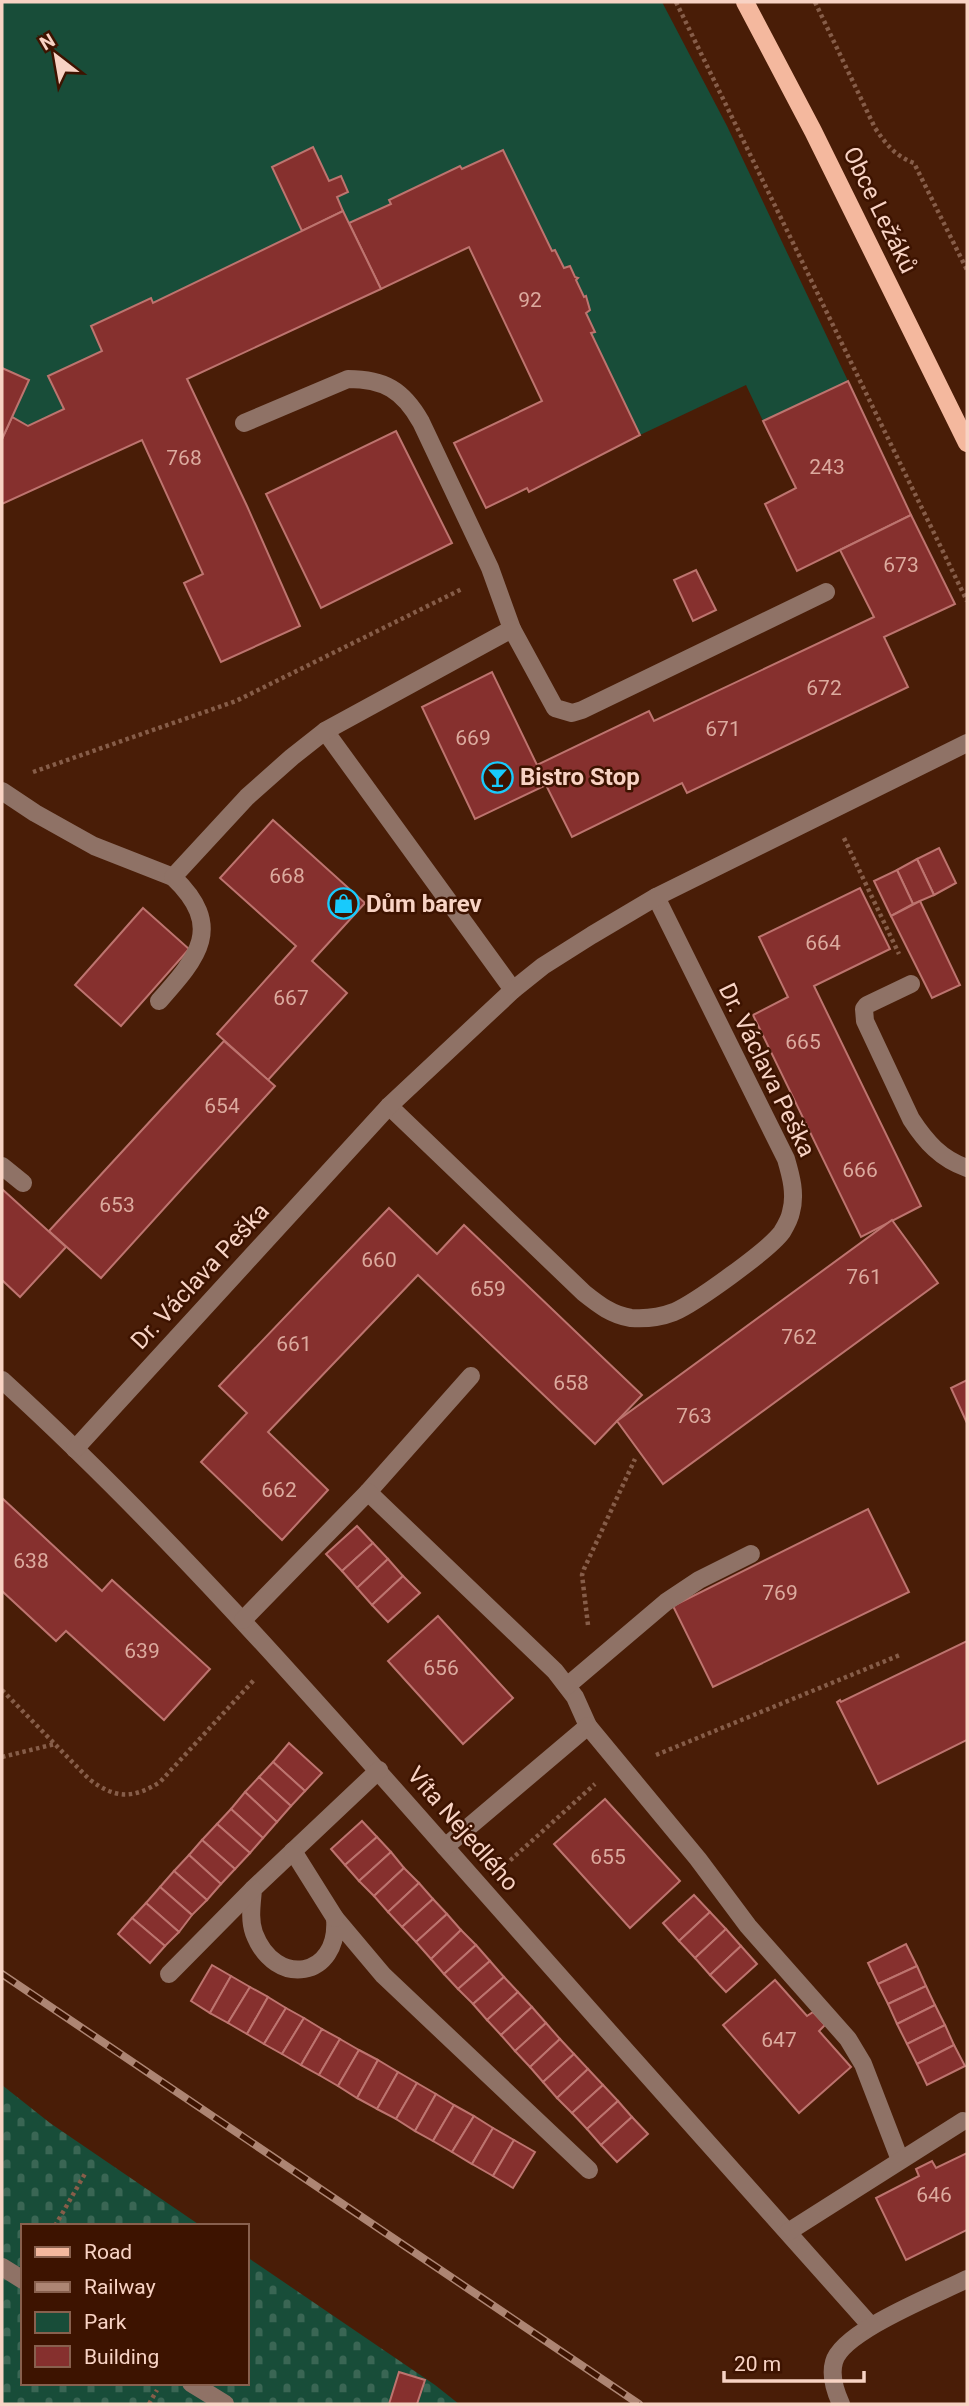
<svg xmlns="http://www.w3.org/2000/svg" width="969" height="2406" viewBox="0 0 969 2406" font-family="Roboto,sans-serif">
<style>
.green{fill:#184d39}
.cemetery{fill:url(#cemetery-stones)}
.building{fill:#86302e;stroke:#bd746f;stroke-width:2}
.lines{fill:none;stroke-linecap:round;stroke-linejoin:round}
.path{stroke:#865d49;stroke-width:4.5;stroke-dasharray:3.5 3.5;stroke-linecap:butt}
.minor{stroke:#8f7266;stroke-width:18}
.major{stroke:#f4b89e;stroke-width:18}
.rail-casing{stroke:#ad8573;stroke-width:8}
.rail{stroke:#3d1300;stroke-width:5;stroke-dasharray:16;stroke-linecap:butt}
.labels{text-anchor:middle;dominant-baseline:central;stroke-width:5;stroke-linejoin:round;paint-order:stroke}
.number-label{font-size:21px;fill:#dcaa9e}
.street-label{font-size:24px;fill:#f8d3c4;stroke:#3d1300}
.poi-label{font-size:24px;font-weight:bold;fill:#f8d3c4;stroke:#3d1300;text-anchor:start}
</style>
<defs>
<pattern id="cemetery-stones" width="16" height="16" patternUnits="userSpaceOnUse" patternTransform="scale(1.75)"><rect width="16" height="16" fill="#184d39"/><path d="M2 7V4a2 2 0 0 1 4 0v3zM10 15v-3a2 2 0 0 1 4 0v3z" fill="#3a6654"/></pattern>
</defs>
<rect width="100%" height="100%" fill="#491d07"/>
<polygon class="green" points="2,2 662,2 727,126 848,381 763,421 746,385 640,435 591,333 594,332 586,313 590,310 586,297 584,297 576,280 577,278 570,266 564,268 555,250 552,251 503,150 349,223 337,197 348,192 341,176 329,181 302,231 153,303 150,298 91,326 102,351 49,376 64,409 28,426 12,417 29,381 2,368"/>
<polygon class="cemetery" points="2,2085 50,2123 201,2226 23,2226 23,2383 247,2383 247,2257 435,2385 459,2404 2,2404"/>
<g class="building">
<polygon points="313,147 329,181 341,176 348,192 337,197 343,211 302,231 272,167"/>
<polygon points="503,150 552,251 555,250 564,268 570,266 575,277 578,278 576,280 584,297 586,296 590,310 586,313 595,332 591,333 640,435 529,492 527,488 486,508 454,443 542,401 469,247 381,289 349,223 391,204 389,200 460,166 462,169"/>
<polygon points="343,211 381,289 187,379 247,506 300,626 221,662 184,583 203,574 142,440 2,504 2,439 12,417 28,426 64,409 48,376 102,351 91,326 151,298 153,303"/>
<polygon points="2,368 29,380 2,439"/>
<polygon points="848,381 911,515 797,571 765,504 796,488 763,421"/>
<polygon points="396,431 452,543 321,608 266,494"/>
<polygon points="911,515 955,604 884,637 908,687 687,793 682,783 572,837 546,785 475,819 422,707 492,672 537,765 649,711 654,721 874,617 840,550"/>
<polygon points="696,570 716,610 693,621 674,580"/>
<polygon points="273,820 365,903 312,961 347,993 268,1080 217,1034 296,946 220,878"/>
<polygon points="939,848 956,883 934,895 917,859"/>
<polygon points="917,859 934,895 913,904 897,870"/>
<polygon points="897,870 913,904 891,916 874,881"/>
<polygon points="860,888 890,949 814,986 921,1206 861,1237 753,1015 788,997 759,937"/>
<polygon points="920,901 960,985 932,998 891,916"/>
<polygon points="143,908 189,949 121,1026 75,985"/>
<polygon points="224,1041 275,1086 101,1278 49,1231"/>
<polygon points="2,1189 66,1247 20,1297 2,1280"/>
<polygon points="389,1208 437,1254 464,1225 642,1395 595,1444 418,1275 268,1432 328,1490 282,1540 201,1462 247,1413 219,1386"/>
<polygon points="892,1220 938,1283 663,1484 617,1421"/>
<polygon points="967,1380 967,1423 951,1388"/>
<polygon points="2,1498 102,1591 112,1580 210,1669 164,1720 66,1631 56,1641 2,1591"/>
<polygon points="868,1509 909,1592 713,1687 673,1606"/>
<polygon points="357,1526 373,1543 342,1571 326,1554"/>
<polygon points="373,1543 388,1559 357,1588 342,1571"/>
<polygon points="388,1559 403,1576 372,1605 357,1588"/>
<polygon points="403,1576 420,1593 388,1622 372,1605"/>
<polygon points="438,1616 513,1698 463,1744 388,1661"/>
<polygon points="967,1641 967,1740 878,1784 837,1702 840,1700 841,1702"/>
<polygon points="289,1743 322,1773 305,1791 273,1762"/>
<polygon points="273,1762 305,1791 291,1806 259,1777"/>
<polygon points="259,1777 291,1806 277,1822 245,1792"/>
<polygon points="245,1792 277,1822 263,1838 231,1809"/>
<polygon points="605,1799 680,1881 630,1928 554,1844"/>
<polygon points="231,1809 263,1838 250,1853 217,1824"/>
<polygon points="362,1821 377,1837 345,1865 331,1849"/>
<polygon points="217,1824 250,1853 235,1869 202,1840"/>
<polygon points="377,1837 391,1852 359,1881 345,1865"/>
<polygon points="202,1840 235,1869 221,1884 189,1855"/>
<polygon points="391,1852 404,1868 374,1896 359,1881"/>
<polygon points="189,1855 221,1884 207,1900 174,1871"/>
<polygon points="404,1868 419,1883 388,1912 374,1896"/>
<polygon points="174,1871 207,1900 192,1915 160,1887"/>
<polygon points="419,1883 433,1899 402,1927 388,1912"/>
<polygon points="160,1887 192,1915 179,1932 146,1903"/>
<polygon points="694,1895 710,1912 679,1941 663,1923"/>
<polygon points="433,1899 447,1914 416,1942 402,1927"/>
<polygon points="146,1903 179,1932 165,1946 132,1918"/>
<polygon points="710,1912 726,1929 695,1958 679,1941"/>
<polygon points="447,1914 461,1930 431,1959 416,1942"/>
<polygon points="132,1918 165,1946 150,1963 118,1934"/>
<polygon points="726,1929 741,1946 710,1975 695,1958"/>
<polygon points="461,1930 476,1945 444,1974 431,1959"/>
<polygon points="906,1944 917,1966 878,1984 868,1963"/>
<polygon points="476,1945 490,1961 458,1989 444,1974"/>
<polygon points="741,1946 757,1964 726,1992 710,1975"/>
<polygon points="490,1961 504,1977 473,2004 458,1989"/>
<polygon points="212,1965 231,1976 210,2013 191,2001"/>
<polygon points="917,1966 926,1986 888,2004 878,1984"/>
<polygon points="231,1976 250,1987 228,2023 210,2013"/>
<polygon points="504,1977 518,1992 487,2020 473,2004"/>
<polygon points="775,1980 807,2016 813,2012 825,2025 819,2031 851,2067 799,2113 723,2025"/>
<polygon points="926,1986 935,2005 897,2024 888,2004"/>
<polygon points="250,1987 268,1997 247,2034 228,2023"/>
<polygon points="518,1992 532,2007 501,2035 487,2020"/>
<polygon points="268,1997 286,2008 264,2044 247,2034"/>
<polygon points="935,2005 945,2025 907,2044 897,2024"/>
<polygon points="532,2007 546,2023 515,2051 501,2035"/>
<polygon points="286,2008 304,2018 282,2054 264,2044"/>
<polygon points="304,2018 322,2029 301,2065 282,2054"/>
<polygon points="546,2023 560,2039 530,2067 515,2051"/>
<polygon points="945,2025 954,2045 917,2064 907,2044"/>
<polygon points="322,2029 340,2039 319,2075 301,2065"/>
<polygon points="340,2039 359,2050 338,2086 319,2075"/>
<polygon points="560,2039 574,2054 543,2082 530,2067"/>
<polygon points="954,2045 965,2066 927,2085 917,2064"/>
<polygon points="359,2050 378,2060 357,2098 338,2086"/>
<polygon points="574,2054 588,2069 557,2098 543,2082"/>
<polygon points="378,2060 398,2072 377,2109 357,2098"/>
<polygon points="588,2069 603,2085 572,2113 557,2098"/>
<polygon points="398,2072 417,2083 396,2119 377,2109"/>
<polygon points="417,2083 436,2094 415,2131 396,2119"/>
<polygon points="603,2085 618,2101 587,2129 572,2113"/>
<polygon points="436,2094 454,2105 433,2141 415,2131"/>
<polygon points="618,2101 632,2117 601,2145 587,2129"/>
<polygon points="454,2105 474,2116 452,2152 433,2141"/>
<polygon points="474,2116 493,2128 472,2164 452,2152"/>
<polygon points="632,2117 648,2134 617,2162 601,2145"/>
<polygon points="493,2128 514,2140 493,2176 472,2164"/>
<polygon points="514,2140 535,2152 513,2188 493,2176"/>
<polygon points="967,2153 967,2230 906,2260 876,2198 919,2176 916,2169 932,2161 936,2168"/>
<polygon points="399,2372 425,2380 417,2404 389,2404"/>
</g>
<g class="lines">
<g class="path">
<polyline points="676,2 967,601"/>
<path d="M815,2L875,128C886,144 895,156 914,163L967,270"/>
<polyline points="33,772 236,701 462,589"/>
<polyline points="844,838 899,954"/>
<polyline points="588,1625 582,1575 584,1569 635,1459"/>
<path d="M2,1690L89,1779C115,1799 133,1799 160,1782L254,1680"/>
<polyline points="656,1755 900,1655"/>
<polyline points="2,1757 55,1744"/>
<polyline points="505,1865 595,1784"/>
<polyline points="55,2226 86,2172"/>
<polyline points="149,2404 157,2390"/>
</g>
<g class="minor">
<path d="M244,423L348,379C384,379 403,390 421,422L490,568L512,629"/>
<polyline points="325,731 513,990"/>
<polyline points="2,791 35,813 94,846 173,877"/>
<path d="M911,984L867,1005L864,1009L865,1021L911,1119C926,1142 941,1159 967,1168"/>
<path d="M159,1001C198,957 225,927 173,877L247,797L292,757L325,731L512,629L555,708L572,713L582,710L826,592"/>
<path d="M389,1106L584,1293C599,1305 612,1315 631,1318C645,1319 661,1317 674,1312C695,1303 769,1250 782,1232C785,1227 790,1218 791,1212C796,1194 791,1176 786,1159L656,897"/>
<polyline points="2,1166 23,1183"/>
<path d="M2,1380C161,1525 304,1687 446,1848C587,2008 729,2166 871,2326"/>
<polyline points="75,1449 389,1106 513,990 543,966 592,935 656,897 967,743"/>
<polyline points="368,1492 471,1376"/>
<polyline points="243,1620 368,1492 555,1671 575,1697 588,1726"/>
<polyline points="567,1686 666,1602 699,1580 751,1554"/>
<path d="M379,1770L253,1889C252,1903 249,1919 254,1933C275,1989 340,1978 335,1918L383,1975L589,2170"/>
<polyline points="445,1847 588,1726 698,1859 748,1926 848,2039 863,2064 900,2160"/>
<polyline points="293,1851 335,1918"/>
<polyline points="169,1974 253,1889"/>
<polyline points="788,2232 963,2121"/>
<polyline points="2,2267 23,2280"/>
<polyline points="191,2383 225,2404"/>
<path d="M841,2404C835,2391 830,2376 834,2362C842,2331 938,2294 967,2279"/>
</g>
<polyline class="major" points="745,2 813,131 967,443"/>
<defs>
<polyline id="rail" points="2,1974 639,2404"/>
</defs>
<use href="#rail" class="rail-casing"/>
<use href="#rail" class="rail"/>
</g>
<defs>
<symbol id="bar-ring" viewBox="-11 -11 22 22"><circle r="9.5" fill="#3d1300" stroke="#18cafc" stroke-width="1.5"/><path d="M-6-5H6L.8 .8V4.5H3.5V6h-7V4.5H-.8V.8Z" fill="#18cafc"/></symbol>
<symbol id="shop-ring" viewBox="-11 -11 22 22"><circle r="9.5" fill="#3d1300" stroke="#18cafc" stroke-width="1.5"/><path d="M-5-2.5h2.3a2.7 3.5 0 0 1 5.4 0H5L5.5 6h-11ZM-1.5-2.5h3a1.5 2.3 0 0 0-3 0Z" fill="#18cafc"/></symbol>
</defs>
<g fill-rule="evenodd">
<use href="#bar-ring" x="480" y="760" width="35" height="35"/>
<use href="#shop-ring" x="326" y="886" width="35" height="35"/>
</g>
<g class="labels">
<g class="number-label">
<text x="530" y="300">92</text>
<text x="184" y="458">768</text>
<text x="827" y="467">243</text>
<text x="901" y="565">673</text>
<text x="824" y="688">672</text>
<text x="723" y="729">671</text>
<text x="473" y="738">669</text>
<text x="287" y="876">668</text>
<text x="823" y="943">664</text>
<text x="291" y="998">667</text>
<text x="803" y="1042">665</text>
<text x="222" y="1106">654</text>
<text x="860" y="1170">666</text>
<text x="117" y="1205">653</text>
<text x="379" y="1260">660</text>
<text x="864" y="1277">761</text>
<text x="488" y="1289">659</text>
<text x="799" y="1337">762</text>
<text x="294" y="1344">661</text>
<text x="571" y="1383">658</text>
<text x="694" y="1416">763</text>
<text x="279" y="1490">662</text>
<text x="31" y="1561">638</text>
<text x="780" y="1593">769</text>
<text x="142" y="1651">639</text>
<text x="441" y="1668">656</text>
<text x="608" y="1857">655</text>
<text x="779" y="2040">647</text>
<text x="934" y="2195">646</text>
</g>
<g class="street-label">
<text transform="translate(880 210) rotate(64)">Obce Ležáků</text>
<text transform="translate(767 1070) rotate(64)">Dr. Václava Peška</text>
<text transform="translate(200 1276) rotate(-47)">Dr. Václava Peška</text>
<text transform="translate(463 1829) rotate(49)">Víta Nejedlého</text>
</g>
<g class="poi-label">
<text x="520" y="777">Bistro Stop</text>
<text x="366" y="904">Dům barev</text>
</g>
</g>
<rect width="969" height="2406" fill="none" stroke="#f8d3c4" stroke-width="7"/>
<rect x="21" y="2224" width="228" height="161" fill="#3d1300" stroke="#88604e" stroke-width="2"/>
<rect x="35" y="2247" width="35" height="10" fill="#f4b89e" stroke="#88604e" stroke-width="2"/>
<text x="84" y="2259" font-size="21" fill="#f8d3c4">Road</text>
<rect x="35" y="2282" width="35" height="10" fill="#ad8573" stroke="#88604e" stroke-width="2"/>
<text x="84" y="2294" font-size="21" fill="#f8d3c4">Railway</text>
<rect x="35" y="2312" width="35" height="21" fill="#184d39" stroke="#88604e" stroke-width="2"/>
<text x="84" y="2329" font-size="21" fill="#f8d3c4">Park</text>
<rect x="35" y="2346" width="35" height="21" fill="#86302e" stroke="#88604e" stroke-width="2"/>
<text x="84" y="2364" font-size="21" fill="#f8d3c4">Building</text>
<g transform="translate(56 56) rotate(329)" stroke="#3d1300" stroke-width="5" paint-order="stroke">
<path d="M0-5L12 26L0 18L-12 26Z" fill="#f8d3c4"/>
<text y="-10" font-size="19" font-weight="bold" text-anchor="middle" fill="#f8d3c4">N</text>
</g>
<path d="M724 2371v10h140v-10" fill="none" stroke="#f8d3c4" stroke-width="3.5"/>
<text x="734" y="2371" font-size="21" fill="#f8d3c4" stroke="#3d1300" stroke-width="5" paint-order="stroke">20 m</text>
</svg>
